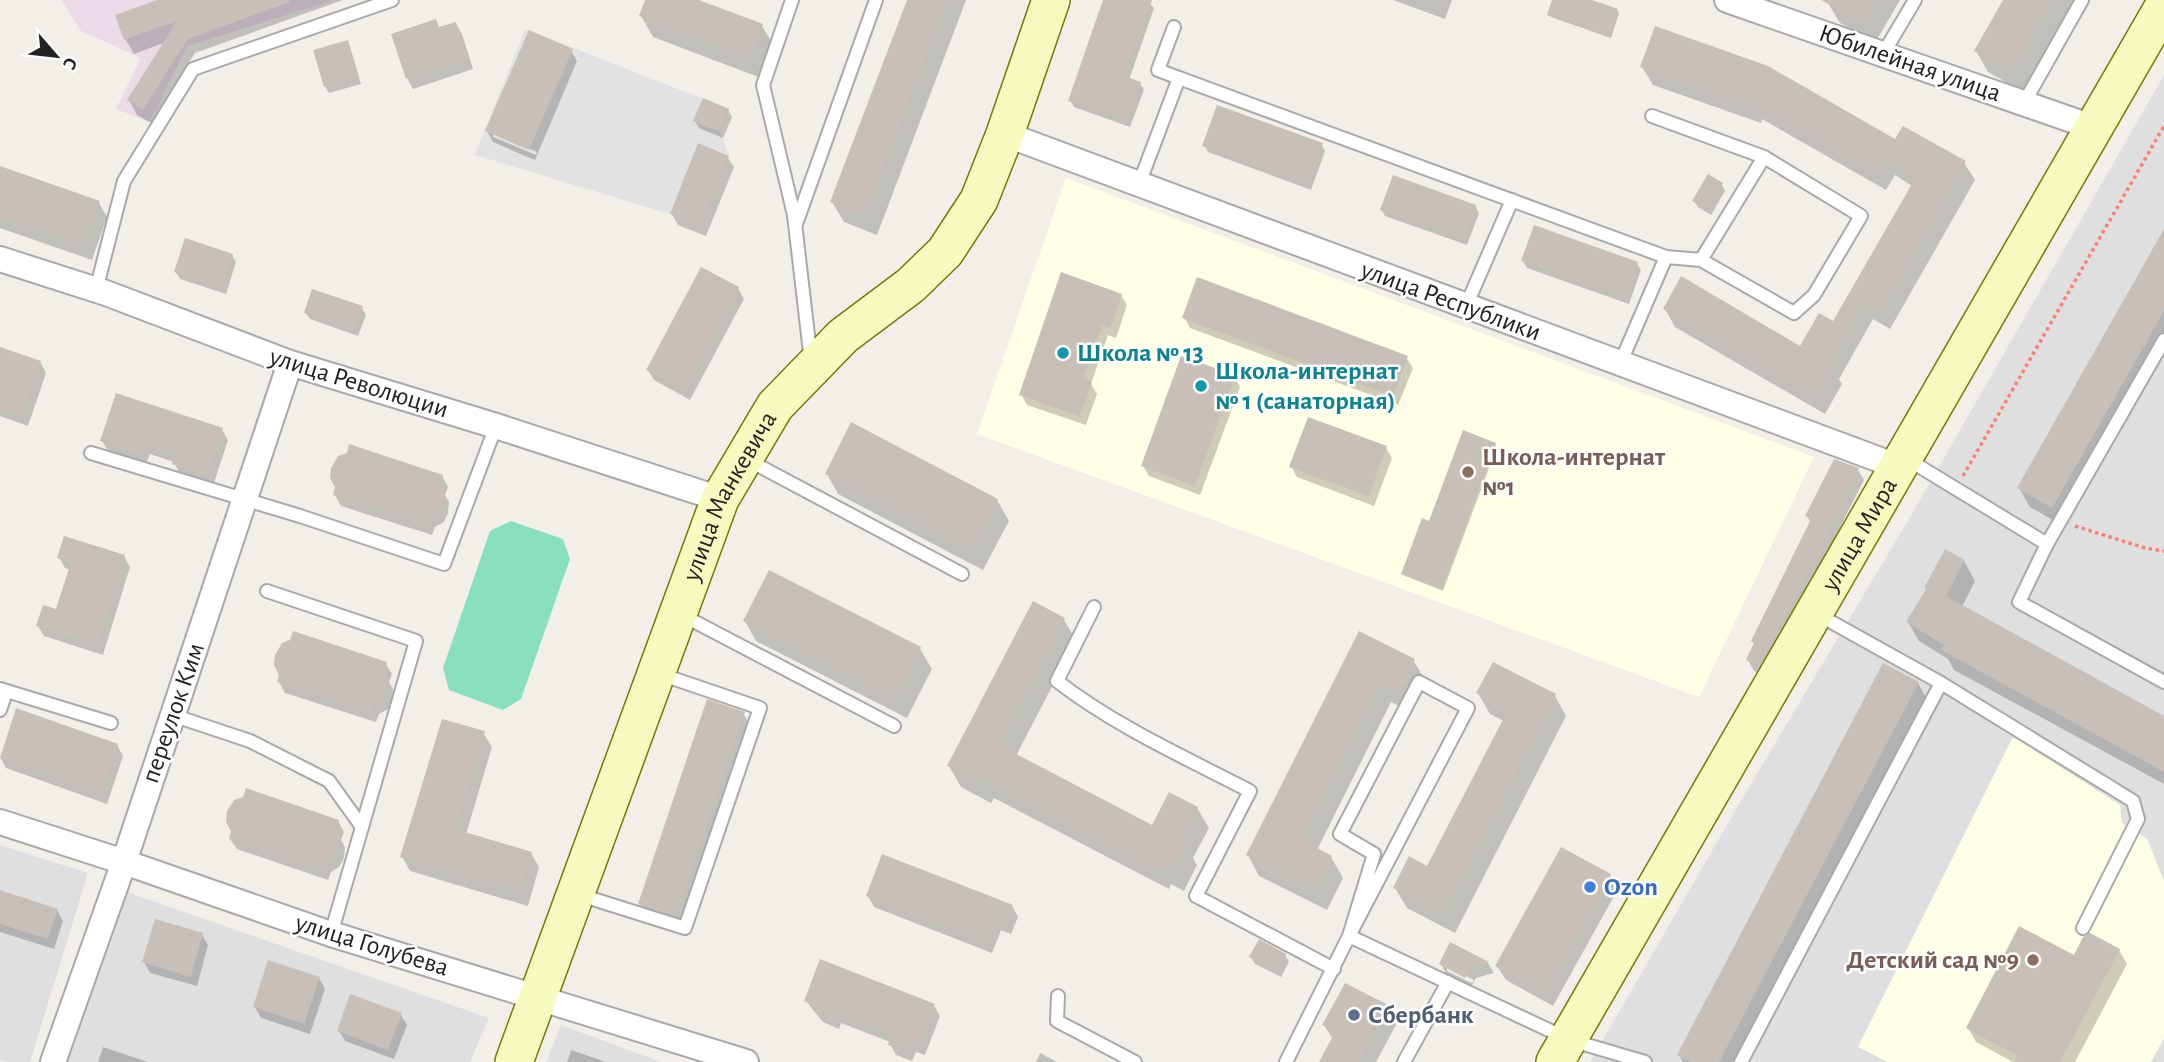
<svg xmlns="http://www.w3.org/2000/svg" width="2164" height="1062" viewBox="0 0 2164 1062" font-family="'Alegreya Sans',sans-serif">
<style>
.residential{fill:#e0dfdf}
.industrial{fill:#ebdbe8}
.education{fill:#ffffe5}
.pitch{fill:#88e0be}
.parking{fill:#e2e2e2}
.shadow{fill:#0003;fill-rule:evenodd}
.building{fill:#c7bfb8}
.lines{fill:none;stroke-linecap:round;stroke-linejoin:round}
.lane-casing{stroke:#a9a9a9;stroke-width:16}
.street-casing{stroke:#a9a9a9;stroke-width:28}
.secondary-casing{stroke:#707d05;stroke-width:40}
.path{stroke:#fa8072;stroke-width:3.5;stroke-dasharray:3.5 3.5;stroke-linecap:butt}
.lane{stroke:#fff;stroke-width:12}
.street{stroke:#fff;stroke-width:24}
.secondary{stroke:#f7fabf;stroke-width:37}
.culture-dot{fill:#0f9aa8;stroke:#fff;stroke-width:2.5}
.education-dot{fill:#8d6e63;stroke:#fff;stroke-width:2.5}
.shop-dot{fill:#3f7fe0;stroke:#fff;stroke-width:2.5}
.service-dot{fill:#5c6f8a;stroke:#fff;stroke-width:2.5}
.labels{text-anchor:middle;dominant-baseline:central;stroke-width:5;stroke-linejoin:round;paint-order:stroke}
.street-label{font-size:26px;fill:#222;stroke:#fff}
.culture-label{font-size:26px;font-weight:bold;fill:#0d838f;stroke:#fff;text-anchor:start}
.education-label{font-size:26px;font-weight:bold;fill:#785e54;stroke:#fff;text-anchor:start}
.shop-label{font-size:26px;font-weight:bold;fill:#366cbe;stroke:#fff;text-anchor:start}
.service-label{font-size:26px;font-weight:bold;fill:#4e5e75;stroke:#fff;text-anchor:start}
</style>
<rect width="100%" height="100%" fill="#f2efe9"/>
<g class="residential">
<polygon points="2164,75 2164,1062 1590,1062 1742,799 1913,512"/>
<polygon points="0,845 88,873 30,1062 7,1062 0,1060"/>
<polygon points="121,890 489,1018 470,1062 65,1062"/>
<polygon points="561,1025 661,1062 546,1062"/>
</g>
<polygon class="industrial" points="61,0 334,0 187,46 150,122 116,109 141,58 81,31"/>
<g class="education">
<polygon points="1066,178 1814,457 1699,697 977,434"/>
<polygon points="2013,737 2120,805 2122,823 2147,839 2164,881 2164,1038 2151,1062 1888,1062 1858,1047"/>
</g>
<polygon class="pitch" points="511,521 563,539 570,559 521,699 503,710 449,690 443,668 490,531"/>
<polygon class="parking" points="525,29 729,109 720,132 729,156 700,227 670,214 475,155"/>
<g class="shadow">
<polygon points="163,0 343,0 195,53 151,123 137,115 129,100 166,42 134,54 126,40 118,16"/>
<polygon points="647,0 694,0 762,26 774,46 761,78 653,37 641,16"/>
<polygon points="909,0 966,0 877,235 844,222 832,202"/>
<polygon points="1105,0 1147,0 1154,8 1129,80 1140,83 1144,90 1130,127 1074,107 1070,100"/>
<polygon points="1393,0 1452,0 1445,19"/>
<polygon points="1554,0 1587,0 1617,10 1619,13 1611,38 1551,17 1549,14"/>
<polygon points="1830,0 1900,0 1875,43 1840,23 1828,3"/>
<polygon points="2005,0 2074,0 2023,92 1988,72 1976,51"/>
<polygon points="456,24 462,34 473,69 413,89 407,78"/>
<polygon points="348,42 361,84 329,93 325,86"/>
<path d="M571,51L577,61L535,160L493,142L487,131ZM493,133L537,152L536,155L493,137Z"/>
<polygon points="1642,67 1964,163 1975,180 1890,329 1873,319 1839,379 1842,384 1825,414 1675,327 1665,309 1801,348 1834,324 1912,186 1895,175 1886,190 1762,119 1761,123 1653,85"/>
<polygon points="728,110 732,117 723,138 699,128 695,121"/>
<polygon points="1321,144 1325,151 1311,190 1208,152 1204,145"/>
<polygon points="727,157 734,167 706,236 678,225 672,214"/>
<polygon points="0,168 99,203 107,217 92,260 0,228"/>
<polygon points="1722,185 1725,191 1711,215 1698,207 1694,201"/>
<polygon points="1475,206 1479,213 1467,245 1385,216 1382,210"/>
<polygon points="2164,233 2164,348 2063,526 2030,507 2019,488"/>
<polygon points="232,255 236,262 226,294 180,279 176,272"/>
<polygon points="1523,261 1637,264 1641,270 1629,304 1527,268"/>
<polygon points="738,288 744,299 690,400 654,380 648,370"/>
<polygon points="1121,295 1127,305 1116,338 1108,335 1091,384 1097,394 1086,425 1027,405 1021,394"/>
<polygon points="362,308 366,315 358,336 310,319 306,313"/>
<polygon points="1184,317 1406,357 1413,368 1398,405 1190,328"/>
<polygon points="0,349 40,362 46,373 28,426 0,416"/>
<polygon points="1234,377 1240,387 1200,495 1149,476 1143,466"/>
<polygon points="222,430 228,440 213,486 180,475 174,462 150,454 146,464 108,451 102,441"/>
<polygon points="1495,444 1497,447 1443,591 1405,576 1403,574 1430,523"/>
<polygon points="1386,448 1392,458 1374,506 1297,477 1291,466"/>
<polygon points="1858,470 1864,480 1832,543 1835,547 1765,676 1754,671 1748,660 1755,645 1753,641 1811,523 1807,516"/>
<polygon points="827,474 997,500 1009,521 983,570 838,494"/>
<polygon points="442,476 448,487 445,495 449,502 448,513 444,522 435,527 432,535 341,506 335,495"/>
<polygon points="124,556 130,567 103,655 44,636 38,626 57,611 70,570 65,568 59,557"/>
<polygon points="1964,561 1975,581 1962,607 2164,717 2164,784 1954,670 1948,659 1919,641 1908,622"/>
<polygon points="769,572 920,649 932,669 907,718 756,641 745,621"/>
<polygon points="1064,620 1076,640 1016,756 1153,827 1197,808 1209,828 1193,858 1197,865 1184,891 1171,884 1169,889 994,798 991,803 961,787 949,766"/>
<polygon points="1360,633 1413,660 1425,680 1410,712 1391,702 1317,850 1331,857 1343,878 1327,910 1259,876 1248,855"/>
<polygon points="386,664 392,674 389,682 393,689 392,700 388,709 379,714 376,722 285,693 279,682"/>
<polygon points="1918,683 1928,701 1739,1062 1683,1062 1679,1055"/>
<polygon points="1478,693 1555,696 1566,716 1455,933 1407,908 1395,888 1428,868 1504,721 1490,714"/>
<polygon points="743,713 755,734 687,936 652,924 640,904"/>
<polygon points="483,733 492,747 466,834 531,853 539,867 528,906 410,871 402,856"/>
<polygon points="117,745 123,756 107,804 6,768 0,757"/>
<polygon points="338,821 344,832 341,840 345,847 344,858 339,867 331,872 328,880 237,849 230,839"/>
<polygon points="1610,875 1618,889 1553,1006 1506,980 1497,966"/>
<polygon points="0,892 57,910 63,921 54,949 0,932"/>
<polygon points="868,896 1012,906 1018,917 1011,934 1001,930 992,953 874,907"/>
<polygon points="202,935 208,945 197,986 150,973 144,962"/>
<path d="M1451,944L1488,963L1494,973L1476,978L1471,987L1447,975L1441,964ZM1447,967L1474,980L1472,983L1447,971Z"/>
<polygon points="2119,950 2127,964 2075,1062 2013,1062 1976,1042 1968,1028 2074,957"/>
<polygon points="1285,955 1289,962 1281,977 1255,964 1251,957"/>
<polygon points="319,978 325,989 310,1034 261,1018 255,1007"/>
<polygon points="806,1001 934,1006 940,1016 925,1055 916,1052 912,1061 896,1055 890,1044 890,1042 841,1023 839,1029 823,1022"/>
<polygon points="1385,1005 1396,1025 1376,1062 1321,1062 1333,1039 1324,1025"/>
<polygon points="401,1015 407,1025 394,1059 345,1041 339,1031"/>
<polygon points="103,1047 148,1062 98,1062"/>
<polygon points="571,1050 606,1062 567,1062"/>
<polygon points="1040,1053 1057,1062 1036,1062"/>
</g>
<g class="building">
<polygon points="157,0 289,0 290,2 188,39 143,110 127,100 177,21 124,40 115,15"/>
<polygon points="645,0 699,0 763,24 750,59 639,16"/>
<polygon points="907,0 947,0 865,215 830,202"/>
<polygon points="1103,0 1152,0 1124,76 1141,82 1127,121 1068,101"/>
<polygon points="1552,0 1592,0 1618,9 1609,36 1547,15"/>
<polygon points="1821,0 1876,0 1863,24"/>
<polygon points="2003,0 2052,0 2011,72 1974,51"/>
<polygon points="436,19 439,27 456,22 468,59 406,79 391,34"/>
<polygon points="1655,26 1768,66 1895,139 1903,126 1966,161 1879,312 1863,303 1829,362 1833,365 1814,398 1663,309 1681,276 1800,346 1819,313 1833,321 1916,177 1884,159 1876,173 1752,102 1751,107 1640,67"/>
<polygon points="529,30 573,49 529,150 485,131"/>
<polygon points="348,40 359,77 324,87 313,50"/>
<polygon points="703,98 729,109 720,132 693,121"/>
<polygon points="1217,105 1323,143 1308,184 1202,146"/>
<polygon points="698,143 729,156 700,227 670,214"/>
<polygon points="0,166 100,201 84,247 0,217"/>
<polygon points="1708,174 1723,183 1707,210 1692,201"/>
<polygon points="1393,175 1476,205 1464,240 1380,210"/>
<polygon points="1534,225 1638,262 1626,298 1521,261"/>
<polygon points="2164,229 2164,311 2052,508 2017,488"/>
<polygon points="185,238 233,254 222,288 174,272"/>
<polygon points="701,267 739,287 684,390 646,370"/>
<polygon points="1061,272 1122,294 1110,328 1102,325 1083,379 1092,382 1080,416 1019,395"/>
<polygon points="1197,277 1408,356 1393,396 1182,318"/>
<polygon points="312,289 363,306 355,330 304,313"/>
<polygon points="0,347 41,361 22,416 0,409"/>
<polygon points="1181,356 1235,375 1195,486 1141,466"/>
<polygon points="116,393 223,428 207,476 172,464 175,455 144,445 141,455 100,441"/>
<polygon points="1308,417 1387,446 1369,496 1289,467"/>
<polygon points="851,422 998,499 972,550 825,474"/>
<polygon points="1463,430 1496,443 1442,589 1401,574 1422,518 1429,521"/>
<polygon points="349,444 443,475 440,483 444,490 443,502 438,512 430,516 426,526 333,495 335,487 330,478 331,468 338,456 347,453"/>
<polygon points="1834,459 1859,468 1826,534 1830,536 1816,562 1814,561 1759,667 1746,660 1754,643 1751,641 1811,519 1805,516"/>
<polygon points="64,536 125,555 97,645 36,626 43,605 56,609 71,562 57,558"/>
<polygon points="1945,549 1965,560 1946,596 2164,716 2164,772 1941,650 1944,645 1906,622 1926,589 1924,588"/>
<polygon points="769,570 921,647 895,699 743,621"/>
<polygon points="1033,601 1065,618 999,745 1152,825 1169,792 1198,807 1181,840 1187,843 1172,871 1159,865 1157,870 982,779 979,783 947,766"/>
<polygon points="293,631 387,662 385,670 388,677 387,689 382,699 373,703 370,713 277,682 279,675 274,665 275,655 282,643 290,640"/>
<polygon points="1359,631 1415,659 1398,693 1379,683 1300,839 1332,856 1315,890 1246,855"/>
<polygon points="1493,662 1556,694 1443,914 1393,888 1409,856 1427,866 1508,710 1476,693"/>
<polygon points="1883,663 1919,682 1719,1062 1690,1062 1677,1055"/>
<polygon points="707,699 745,712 676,916 638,904"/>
<polygon points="16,708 118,744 101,794 0,758"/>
<polygon points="442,719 485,731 455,829 532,852 520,892 400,857"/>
<polygon points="246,788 339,820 337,828 340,835 339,847 334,857 325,861 322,871 229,839 231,831 226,822 227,811 234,800 243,797"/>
<polygon points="1561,847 1611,874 1545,993 1495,966"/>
<polygon points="882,854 1013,905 1005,925 996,921 986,943 866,896"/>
<polygon points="0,890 58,909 48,939 0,924"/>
<polygon points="155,919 203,933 191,977 142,962"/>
<polygon points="2019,926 2074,955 2083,937 2090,933 2120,949 2060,1062 2015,1062 2018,1056 1966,1028"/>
<polygon points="1259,939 1286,954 1277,972 1249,957"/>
<polygon points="1450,942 1489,962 1470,968 1465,978 1439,964"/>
<polygon points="820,959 935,1004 919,1046 910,1042 906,1052 888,1045 891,1035 835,1013 833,1019 815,1012 817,1006 804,1001"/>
<polygon points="268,960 320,977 304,1024 253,1007"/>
<polygon points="1345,983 1386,1004 1364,1047 1366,1048 1359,1062 1319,1062 1335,1032 1322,1025"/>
<polygon points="350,994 402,1013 388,1050 337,1031"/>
</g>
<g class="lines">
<defs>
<g id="lane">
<polyline points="792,0 763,85 794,215 811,361"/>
<polyline points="1883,54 1915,0"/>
<polyline points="1179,78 1666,257 1701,260 1794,313 1814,295 1861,216 1764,157 1701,260"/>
<polyline points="2024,103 2082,0"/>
<polyline points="1652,116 1764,157"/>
<polyline points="1139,184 1179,78 1158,70 1174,27"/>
<polyline points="796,224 876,0"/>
<polyline points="96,290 124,181 193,69 392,0"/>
<polyline points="1466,306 1512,200"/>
<polyline points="2164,340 2047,544 2019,602 2164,682"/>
<polyline points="1620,364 1666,257"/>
<polyline points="91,453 300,516 444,564 496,426"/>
<polyline points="1907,459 2047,544"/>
<polyline points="748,460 962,574"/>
<polyline points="267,591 416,641 331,934"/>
<path d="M1094,607L1057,681C1115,726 1184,757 1250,791L1196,896L1334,969"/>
<polyline points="1817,614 1941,683 2133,801 2138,819 2083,928"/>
<polyline points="682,615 894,726"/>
<polyline points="0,689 111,723"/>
<polyline points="0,695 4,698 0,710"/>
<polyline points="172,715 250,741 329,781 362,827"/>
<polyline points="577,894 685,928 760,708 660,674"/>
<polyline points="1058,996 1057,1021 1135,1062"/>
<polyline points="1286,1062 1349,936 1374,854 1340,834 1419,682 1468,708 1349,936 1570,1040 1645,1062"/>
<polyline points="1404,1062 1448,982"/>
<polyline points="1741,1062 1941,683"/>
</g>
<g id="street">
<polyline points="1727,0 2092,127"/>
<polyline points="1005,134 1899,467"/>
<polyline points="0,259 106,293 290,363 496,426 720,499"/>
<polyline points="0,822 124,862 331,934 746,1062"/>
<polyline points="53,1062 124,862 290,363"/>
</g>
<g id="secondary">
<path id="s1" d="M514,1062L720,499L775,406L843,336L911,285L945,252L979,200L1005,134L1051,0"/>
<path id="s2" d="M1555,1062L2164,6"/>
</g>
</defs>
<use href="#lane" class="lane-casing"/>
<use href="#street" class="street-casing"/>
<use href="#secondary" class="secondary-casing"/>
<g class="path">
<polyline points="1963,476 2164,126"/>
<polyline points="2075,526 2145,548 2164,551"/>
</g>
<use href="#lane" class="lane"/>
<use href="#street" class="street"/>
<use href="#secondary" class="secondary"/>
</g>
<g class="culture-dot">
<circle cx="1063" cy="353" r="7"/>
<circle cx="1201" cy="386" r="7"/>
</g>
<g class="education-dot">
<circle cx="1468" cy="472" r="7"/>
<circle cx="2033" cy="960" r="7"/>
</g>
<circle class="shop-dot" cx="1590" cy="887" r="7"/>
<circle class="service-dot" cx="1354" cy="1015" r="7"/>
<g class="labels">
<g class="street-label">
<text transform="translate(1910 63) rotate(19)">Юбилейная улица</text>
<text transform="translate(1451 301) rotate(20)">улица Республики</text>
<text transform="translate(359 383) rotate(17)">улица Революции</text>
<text stroke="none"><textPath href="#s1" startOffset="606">улица Манкевича</textPath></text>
<text stroke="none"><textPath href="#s2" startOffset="609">улица Мира</textPath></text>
<text transform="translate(173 713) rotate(-71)">переулок Ким</text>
<text transform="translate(372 945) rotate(17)">улица Голубева</text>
</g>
<g class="culture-label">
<text x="1077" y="353">Школа № 13</text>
<text x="1215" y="371">Школа-интернат<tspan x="1215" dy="30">№ 1 (санаторная)</tspan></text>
</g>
<g class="education-label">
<text x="1482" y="457">Школа-интернат<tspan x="1482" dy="30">№1</tspan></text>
<text x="2019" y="960" text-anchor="end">Детский сад №9</text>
</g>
<g class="shop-label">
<text x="1604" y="887">Ozon</text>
</g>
<g class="service-label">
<text x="1368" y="1015">Сбербанк</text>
</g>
</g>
<g transform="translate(56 56) rotate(118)" stroke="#ffffff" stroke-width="5" paint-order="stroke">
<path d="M0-5L12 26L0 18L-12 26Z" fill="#222222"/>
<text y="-10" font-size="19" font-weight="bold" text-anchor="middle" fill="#222222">С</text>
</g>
</svg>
